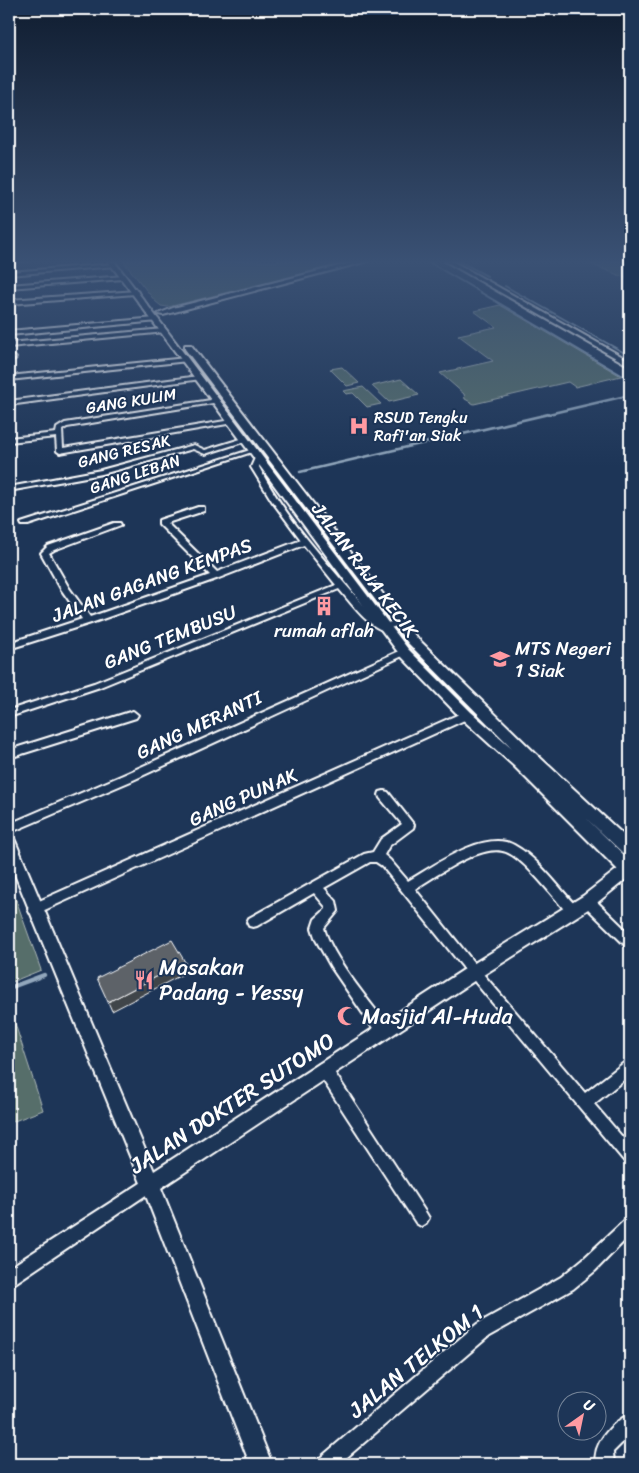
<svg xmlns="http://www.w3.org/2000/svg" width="639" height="1473" viewBox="0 0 639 1473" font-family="Sriracha,sans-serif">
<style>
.green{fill:#576e6b;stroke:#abb6b5}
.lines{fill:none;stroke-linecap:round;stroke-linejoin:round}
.stream-far2{stroke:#92a7bc;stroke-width:2}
.stream-far1{stroke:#92a7bc;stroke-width:2.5}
.stream{stroke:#92a7bc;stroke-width:4.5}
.minor-casing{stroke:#fff;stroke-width:4}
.tertiary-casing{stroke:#fff;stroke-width:4}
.secondary-casing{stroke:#fff;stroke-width:4}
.minor{fill:#1d3557;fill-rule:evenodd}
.tertiary{fill:#1d3557;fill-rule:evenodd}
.secondary{fill:#1d3557;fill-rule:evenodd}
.shaded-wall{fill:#414549;stroke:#fff}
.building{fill:#5d6268;stroke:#fff}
.labels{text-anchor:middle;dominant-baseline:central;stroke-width:4;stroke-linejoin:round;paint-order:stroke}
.far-street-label{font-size:16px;fill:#fff;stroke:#1d3557}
.far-poi-label{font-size:16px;fill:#fff;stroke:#1d3557;text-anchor:start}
.street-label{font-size:19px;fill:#fff;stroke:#1d3557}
.poi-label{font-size:19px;fill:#fff;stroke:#1d3557}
.near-poi-label{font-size:22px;fill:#fff;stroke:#1d3557;text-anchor:start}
.near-street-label{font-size:22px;fill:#fff;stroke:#1d3557}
</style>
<rect width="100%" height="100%" fill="#1d3557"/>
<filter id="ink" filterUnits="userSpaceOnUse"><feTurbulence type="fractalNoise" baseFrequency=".02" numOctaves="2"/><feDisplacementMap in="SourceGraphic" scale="10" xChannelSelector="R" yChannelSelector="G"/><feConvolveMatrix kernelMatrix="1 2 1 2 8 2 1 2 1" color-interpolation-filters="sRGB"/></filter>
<g filter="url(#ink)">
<g class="green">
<polygon points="123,261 353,261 168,307 161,306 155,301"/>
<polygon points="583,261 630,261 630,280 628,279"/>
<polygon points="500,305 621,376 575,387 568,382 474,404 465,399 464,394 440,373 493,361 458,335 496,327 474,311"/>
<polygon points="342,367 359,383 347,386 330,369"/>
<polygon points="401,379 419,395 389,402 372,386"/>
<polygon points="363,387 381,404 367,407 353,393 346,394 343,391"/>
<polygon points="9,880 41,970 9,983"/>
<polygon points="9,1005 43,1110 9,1123"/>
</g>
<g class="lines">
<g class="stream-far2">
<polyline points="427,261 630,380"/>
<polyline points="459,261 487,276"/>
<polyline points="9,264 32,261"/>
<polyline points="505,286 630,356"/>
<polyline points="627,396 630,395"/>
</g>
<polyline class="stream-far1" points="300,472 630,395"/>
<polyline class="stream" points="9,988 44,975"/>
<defs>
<g id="minor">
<polygon points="114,264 116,266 9,275 9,272"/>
<polygon points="125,276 123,279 9,288 9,285"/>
<polygon points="137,291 138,292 135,294 9,304 9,300"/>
<polygon points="156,318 159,320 158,321 9,335 9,331"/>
<polygon points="164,329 167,331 166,332 9,347 9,343"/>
<polygon points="13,356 16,358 15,359 9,361 9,357"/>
<polygon points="186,358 188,359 188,361 9,380 9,376"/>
<polygon points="199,376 201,377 201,379 9,405 9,401"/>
<polygon points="217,399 220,401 219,402 67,427 62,430 63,448 231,420 234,422 233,423 60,453 57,451 56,437 9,442 9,438 56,433 57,428 65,423"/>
<polygon points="244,438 246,439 246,441 205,454 193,449 102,474 9,491 9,487 101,470 194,445 205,450"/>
<polygon points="250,450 255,451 28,525 22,525 21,523"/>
<path d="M258,456L261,458L259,467C281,510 313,547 344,583C356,596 368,612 384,624L398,620L401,621L402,623L401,625L382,630C365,623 351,603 339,589L100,687L9,717V710L94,683L336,585L304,545L219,578L91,623L9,649V643L82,619L61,589L41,553L48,546L114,523H120L121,525L54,550L49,553L69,588L90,617L210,575L159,524V520L198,507H204V511L167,523L217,572L301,540L272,501L251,467L255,458Z"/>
<polygon points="404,649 409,652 407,654 131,781 9,833 9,824 123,775"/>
<polygon points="133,711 138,715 136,718 9,758 9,750"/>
<polygon points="466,711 471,715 469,718 38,913 34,914 30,913 28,909 30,905"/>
<path d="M384,791L388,792L414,825L413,828L389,846L384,855L390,860L408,881C434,866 484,829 514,845C538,858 559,888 577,907L579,911L577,915L573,916L569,915C554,898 526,860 506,852C482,842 435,877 415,889L478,968L585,1093L625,1062L630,1060V1075L594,1104L630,1146V1164L625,1162L470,976L382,866L376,862H370L324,888L336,901L338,911L324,928C332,957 370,1002 389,1027L391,1032L389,1037L384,1038L379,1037L331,967L316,940L312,928L315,919L326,909V907L314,893L257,926L253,927L249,926L247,922L249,918L364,854L373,852L381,839L402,824L380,798L379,795L380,792Z"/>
<polygon points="588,896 592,897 630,934 630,947 626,946 584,905 582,901 584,897"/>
<polygon points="324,1062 329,1064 426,1213 429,1218 426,1223 421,1226 416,1223 319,1074 317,1069 319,1064"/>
<polygon points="150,1177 155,1179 157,1184 155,1189 15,1283 9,1285 9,1268"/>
<polygon points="630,1217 630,1235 595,1271 573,1289 489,1336 339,1464 317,1464 320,1458 477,1324 561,1277 583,1259 625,1220"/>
<path d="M630,1414V1435L613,1452L614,1464H596C592,1444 612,1422 630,1414Z"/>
</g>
<g id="tertiary">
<polygon points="359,261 368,261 163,315 158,314 173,308"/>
<polygon points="445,261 452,261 630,361 630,366"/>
<polygon points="9,837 14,839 16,843 154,1171 468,967 583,896 623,865 630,864 630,876 593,906 480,977 161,1188 272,1464 250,1464 141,1183 9,860"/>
</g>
<polygon id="secondary" points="108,261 114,261 408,649 471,712 512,748 408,643 185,349 185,345 191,345 416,637 535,753 630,841 630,856 625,855 586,818 630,861 630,875 622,874 514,766 461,718 400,655"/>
</defs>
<use href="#minor" class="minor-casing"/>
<use href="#tertiary" class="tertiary-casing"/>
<use href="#secondary" class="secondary-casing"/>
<use href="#minor" class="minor"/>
<use href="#tertiary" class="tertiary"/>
<use href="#secondary" class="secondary"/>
</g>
<polygon class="shaded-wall" points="185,962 187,972 112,1011 108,1002"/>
<polygon class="building" points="172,940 185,962 108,1002 97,978"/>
</g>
<linearGradient id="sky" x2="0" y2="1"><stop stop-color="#101d30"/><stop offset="0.56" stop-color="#3a5174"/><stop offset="1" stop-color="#3a5174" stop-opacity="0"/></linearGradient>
<rect width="639" height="467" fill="url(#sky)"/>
<defs>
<symbol id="hospital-bare" viewBox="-9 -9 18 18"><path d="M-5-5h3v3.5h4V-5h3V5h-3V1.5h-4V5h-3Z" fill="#ff9aa2" stroke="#1d3557" stroke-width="2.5" paint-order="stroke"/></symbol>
<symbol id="building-bare" viewBox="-9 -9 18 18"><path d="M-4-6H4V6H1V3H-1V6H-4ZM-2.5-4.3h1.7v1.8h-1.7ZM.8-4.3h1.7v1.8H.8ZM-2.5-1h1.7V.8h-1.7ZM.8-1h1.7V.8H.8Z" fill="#ff9aa2" stroke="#1d3557" stroke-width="2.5" paint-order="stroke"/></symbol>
<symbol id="school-bare" viewBox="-9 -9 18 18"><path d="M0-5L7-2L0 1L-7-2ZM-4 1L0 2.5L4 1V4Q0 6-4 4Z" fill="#ff9aa2" stroke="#1d3557" stroke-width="2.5" paint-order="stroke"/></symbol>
<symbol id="restaurant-bare" viewBox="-9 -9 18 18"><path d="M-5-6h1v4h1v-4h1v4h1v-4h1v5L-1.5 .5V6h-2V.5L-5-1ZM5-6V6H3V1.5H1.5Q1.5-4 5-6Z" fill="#ff9aa2" stroke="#1d3557" stroke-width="2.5" paint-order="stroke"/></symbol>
<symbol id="mosque-bare" viewBox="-9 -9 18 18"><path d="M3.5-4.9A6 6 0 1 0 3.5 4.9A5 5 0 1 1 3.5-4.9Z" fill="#ff9aa2" stroke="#1d3557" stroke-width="2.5" paint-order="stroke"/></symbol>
</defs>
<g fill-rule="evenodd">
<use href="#hospital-bare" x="345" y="412" width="28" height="28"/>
<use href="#building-bare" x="310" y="592" width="28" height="28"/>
<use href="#school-bare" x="486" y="645" width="28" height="28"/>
<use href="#restaurant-bare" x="130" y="966" width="28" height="28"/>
<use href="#mosque-bare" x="333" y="1002" width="28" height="28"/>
</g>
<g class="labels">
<g class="far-street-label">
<text transform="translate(131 401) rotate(-9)">GANG KULIM</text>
<text transform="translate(124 451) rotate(-14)">GANG RESAK</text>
<text transform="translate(135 474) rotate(-18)">GANG LEBAN</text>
</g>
<g class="far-poi-label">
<text x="374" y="417">RSUD Tengku<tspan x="374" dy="18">Rafi'an Siak</tspan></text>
</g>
<g class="street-label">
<text transform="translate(365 570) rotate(53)">JALAN RAJA KECIK</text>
<text transform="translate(152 580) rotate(-20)">JALAN GAGANG KEMPAS</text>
<text transform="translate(170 637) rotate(-22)">GANG TEMBUSU</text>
<text transform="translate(199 725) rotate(-25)">GANG MERANTI</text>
<text transform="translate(243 797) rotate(-24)">GANG PUNAK</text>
</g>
<g class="poi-label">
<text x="324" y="630">rumah aflah</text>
<text x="515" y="648" text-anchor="start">MTS Negeri<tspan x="515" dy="22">1 Siak</tspan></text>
</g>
<g class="near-poi-label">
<text x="159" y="967">Masakan<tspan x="159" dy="25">Padang - Yessy</tspan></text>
<text x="362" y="1016">Masjid Al-Huda</text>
</g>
<g class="near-street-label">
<text transform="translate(232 1103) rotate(-33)">JALAN DOKTER SUTOMO</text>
<text transform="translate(416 1361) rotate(-39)">JALAN TELKOM 1</text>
</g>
</g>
<rect width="639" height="1473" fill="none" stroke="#1d3557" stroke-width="30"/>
<rect x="15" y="15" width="609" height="1443" fill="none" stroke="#fff" stroke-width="2" filter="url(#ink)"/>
<g transform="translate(582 1416) rotate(33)"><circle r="24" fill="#1d3557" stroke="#77869a"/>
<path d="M0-4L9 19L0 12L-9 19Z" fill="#ff9aa2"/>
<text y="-8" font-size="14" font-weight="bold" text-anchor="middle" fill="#ffffff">U</text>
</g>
</svg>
